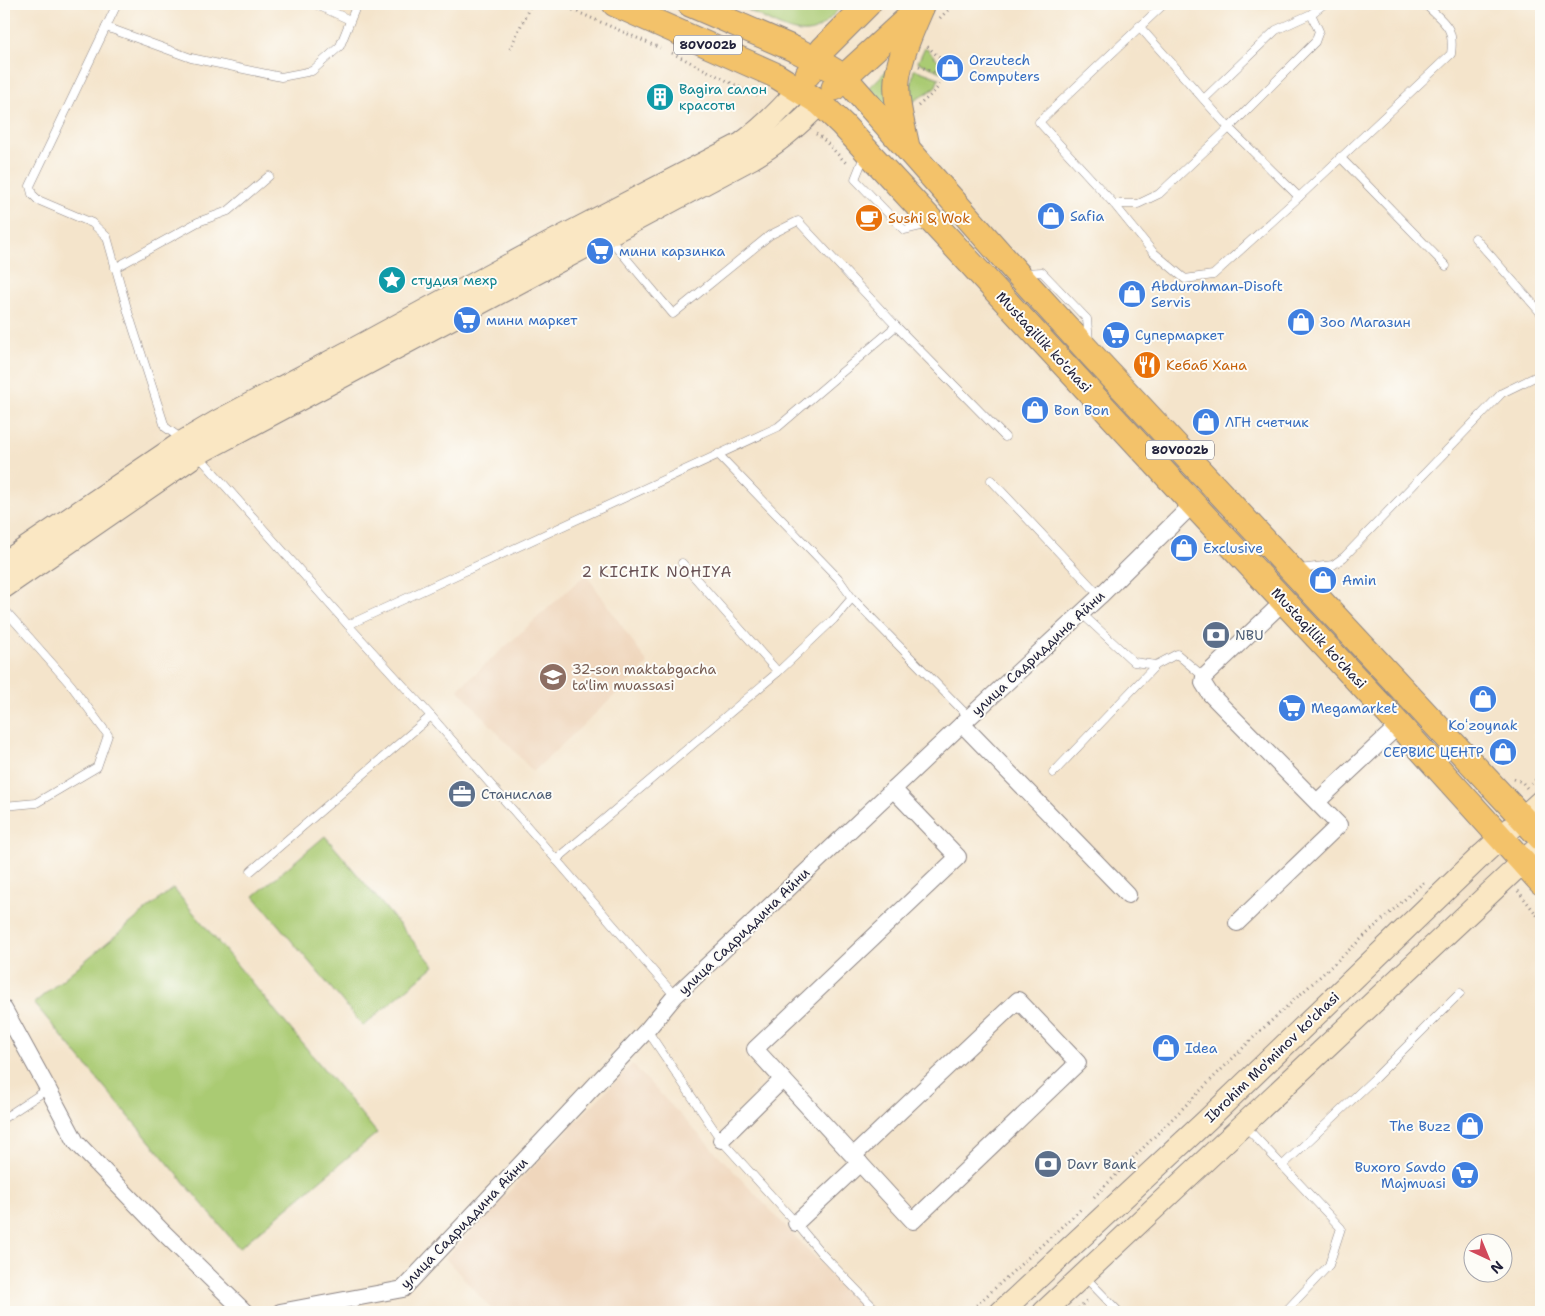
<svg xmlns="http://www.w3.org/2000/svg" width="1545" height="1316" viewBox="0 0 1545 1316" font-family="'Shantell Sans',sans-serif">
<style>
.built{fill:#efd6bc}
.green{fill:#aacb73;stroke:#667657}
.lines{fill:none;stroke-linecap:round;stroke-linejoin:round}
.lane-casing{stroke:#8b8383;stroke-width:9}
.street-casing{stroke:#8b8383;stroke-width:18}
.secondary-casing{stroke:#8b8383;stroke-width:24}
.primary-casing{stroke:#8b8383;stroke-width:27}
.path{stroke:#8b8383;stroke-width:3;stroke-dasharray:1 4;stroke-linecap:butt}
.lane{stroke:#fff;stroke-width:8}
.street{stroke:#fff;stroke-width:16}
.secondary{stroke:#fae7c3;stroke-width:22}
.primary{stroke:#f3c26a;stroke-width:25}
.labels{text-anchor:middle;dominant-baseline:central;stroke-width:4;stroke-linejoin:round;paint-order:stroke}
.shield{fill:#fdfcf7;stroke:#646373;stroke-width:1}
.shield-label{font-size:12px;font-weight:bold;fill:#22223b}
.shop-label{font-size:14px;fill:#366cbe;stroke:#fdfcf7;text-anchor:start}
.culture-label{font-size:14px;fill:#0d838f;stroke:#fdfcf7;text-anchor:start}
.food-label{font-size:14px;fill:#c56008;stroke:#fdfcf7;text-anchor:start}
.street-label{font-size:14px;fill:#22223b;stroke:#fdfcf7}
.service-label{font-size:14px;fill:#4e5e75;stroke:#fdfcf7;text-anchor:start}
.education-label{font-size:14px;fill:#785e54;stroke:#fdfcf7;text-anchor:start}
.neighbourhood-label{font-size:15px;letter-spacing:1px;fill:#695255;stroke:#fdfcf7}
</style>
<rect width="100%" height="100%" fill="#fdfcf7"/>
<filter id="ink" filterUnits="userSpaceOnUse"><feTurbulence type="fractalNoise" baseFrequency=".02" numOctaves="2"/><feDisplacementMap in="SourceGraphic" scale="10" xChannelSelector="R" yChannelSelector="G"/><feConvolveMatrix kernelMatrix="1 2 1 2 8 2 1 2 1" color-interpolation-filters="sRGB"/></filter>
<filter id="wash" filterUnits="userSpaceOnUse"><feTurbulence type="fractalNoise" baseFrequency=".0096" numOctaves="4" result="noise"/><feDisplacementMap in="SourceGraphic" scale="20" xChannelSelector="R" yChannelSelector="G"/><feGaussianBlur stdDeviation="1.12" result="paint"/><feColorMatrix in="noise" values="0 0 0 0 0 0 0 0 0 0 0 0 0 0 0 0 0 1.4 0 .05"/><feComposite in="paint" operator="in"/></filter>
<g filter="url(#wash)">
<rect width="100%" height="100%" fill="#f4e4cb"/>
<g class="built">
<polygon points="586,574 648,664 533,772 458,689"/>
<polygon points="632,1064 867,1312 494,1312 445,1258"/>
</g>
<g class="green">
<path d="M822,4H844C835,12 826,25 815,30C797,39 764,18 748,10H791Z"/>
<polygon points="925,47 942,64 941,72 918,62"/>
<polygon points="890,67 890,110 869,88"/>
<polygon points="914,69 939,78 935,88 912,102 911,86"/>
<polygon points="325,836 434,966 363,1026 254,896"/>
<polygon points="173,888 377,1133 239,1248 34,1003"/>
</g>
</g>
<g filter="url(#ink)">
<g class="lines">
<defs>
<g id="lane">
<polyline points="117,4 30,186 32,194 38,200 92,223 107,237 128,312 165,427 183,440"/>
<polyline points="315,4 350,20"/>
<path d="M1164,4L1039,122L1114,204L1153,252L1185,279L1213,275L1299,197L1451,54C1455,26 1443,22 1425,4"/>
<polyline points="106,27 191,58 281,77 312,71 340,46 357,4"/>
<polyline points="1204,99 1276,30 1311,14 1324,4"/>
<polyline points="865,154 855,179 904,230 929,224"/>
<polyline points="1340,157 1446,266"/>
<polyline points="1299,197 1229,128 1315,42 1319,31 1311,14"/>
<polyline points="1114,204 1138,204 1159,194 1229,128 1139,26"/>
<polyline points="609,238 673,314 770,235 798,221 896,326 1005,437"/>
<polyline points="1475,238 1541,313"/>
<polyline points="115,268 198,222 228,211 269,176"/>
<polyline points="1024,273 1042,272 1087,319 1089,342"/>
<polyline points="198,455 348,625 431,716 675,996"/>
<polyline points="991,480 1100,596"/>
<polyline points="682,563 778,672"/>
<polyline points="1299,569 1333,565 1344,557 1502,393 1541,374"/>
<polyline points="852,598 969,717"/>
<polyline points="4,609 71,685 108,735 97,767 36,803 4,806"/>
<polyline points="1081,613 1134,662 1156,665 1177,654 1204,677"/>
<polyline points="348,625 778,427 896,326"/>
<polyline points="1053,773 1156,665"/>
<polyline points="556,860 778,672 834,619 852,598 838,578 718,454"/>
<polyline points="251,871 431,716"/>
<polyline points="647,1030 721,1140 796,1223 821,1253 878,1312"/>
<polyline points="4,1118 48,1089"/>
<polyline points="1245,1126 1341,1228 1329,1265 1285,1312"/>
<polyline points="1282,1166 1375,1078 1460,993"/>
<polyline points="1085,1277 1119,1312"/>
</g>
<g id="street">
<polyline points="962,724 1128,895"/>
<polyline points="1317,802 1399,725"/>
<polyline points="1237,923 1339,825 1210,694 1203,683 1204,677 1284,601"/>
<polyline points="4,1009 48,1089 76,1142 163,1232 245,1312"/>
<polyline points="721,1140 783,1079"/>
<polyline points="853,1156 1018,1000 1078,1063 913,1221 755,1049 958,857 893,789"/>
<polyline points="796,1223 860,1163"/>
<polyline points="280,1312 403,1289 647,1030 675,996 962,724 1100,596 1193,504"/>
</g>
<g id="secondary">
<path d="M4,563L184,441L218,421L354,349L531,253L741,144C764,127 780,111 799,89"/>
<path d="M4,587L197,454L752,158C778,143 799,125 820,103"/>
<polyline points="1001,1312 1207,1120 1483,854 1541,801"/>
<polyline points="1044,1312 1541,845"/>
</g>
<g id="primary">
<polyline points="615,4 775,75 820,103 842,124 1193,504 1399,725 1541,882"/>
<polyline points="690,4 794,49 816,60 844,77 1017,273 1090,353 1541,838"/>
<polyline points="808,74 823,49 868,4"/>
<polyline points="834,88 844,77 916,11"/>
<path d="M907,147C903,126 895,102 897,80C900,55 912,29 922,6"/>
</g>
</defs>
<use href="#lane" class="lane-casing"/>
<use href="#street" class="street-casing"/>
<use href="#secondary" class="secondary-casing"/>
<use href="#primary" class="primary-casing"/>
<g class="path">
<polyline points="559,4 660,48"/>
<polyline points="940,18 954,4"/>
<polyline points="510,49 531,4"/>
<polyline points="672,53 757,96"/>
<polyline points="919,66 943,76"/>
<path d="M918,106C934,92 947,84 943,61L927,46"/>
<polyline points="816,134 822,138 848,165"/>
<polyline points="1514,779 1522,782 1527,788"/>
<polyline points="1531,784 1541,775"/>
<polyline points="1518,891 1541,920"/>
<polyline points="1094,1197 1259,1032 1426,880"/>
<polyline points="969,1312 1082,1208"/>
<polyline points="1075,1312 1089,1298"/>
</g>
<use href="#lane" class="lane"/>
<use href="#street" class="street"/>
<use href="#secondary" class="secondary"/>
<use href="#primary" class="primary"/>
</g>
</g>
<defs>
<symbol id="shop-disc" viewBox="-11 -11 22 22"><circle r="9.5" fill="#3f7fe0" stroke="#fdfcf7"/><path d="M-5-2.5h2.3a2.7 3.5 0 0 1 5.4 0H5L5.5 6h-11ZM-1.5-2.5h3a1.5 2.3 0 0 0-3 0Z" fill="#fff"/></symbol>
<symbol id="building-disc" viewBox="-11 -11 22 22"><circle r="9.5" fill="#0f9aa8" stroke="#fdfcf7"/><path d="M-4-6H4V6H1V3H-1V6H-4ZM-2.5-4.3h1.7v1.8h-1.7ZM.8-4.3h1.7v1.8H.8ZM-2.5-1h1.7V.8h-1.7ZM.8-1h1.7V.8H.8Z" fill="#fff"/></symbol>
<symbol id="cafe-disc" viewBox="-11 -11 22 22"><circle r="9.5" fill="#e8710a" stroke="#fdfcf7"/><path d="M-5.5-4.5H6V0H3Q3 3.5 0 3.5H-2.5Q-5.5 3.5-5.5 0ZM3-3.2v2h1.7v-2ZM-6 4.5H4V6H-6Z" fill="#fff"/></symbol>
<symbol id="supermarket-disc" viewBox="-11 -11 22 22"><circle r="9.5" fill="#3f7fe0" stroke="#fdfcf7"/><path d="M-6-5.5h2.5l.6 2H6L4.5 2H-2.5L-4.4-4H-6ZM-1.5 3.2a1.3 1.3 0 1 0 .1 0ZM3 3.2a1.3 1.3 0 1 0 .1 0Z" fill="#fff"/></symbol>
<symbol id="sight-disc" viewBox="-11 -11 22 22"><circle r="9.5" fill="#0f9aa8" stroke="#fdfcf7"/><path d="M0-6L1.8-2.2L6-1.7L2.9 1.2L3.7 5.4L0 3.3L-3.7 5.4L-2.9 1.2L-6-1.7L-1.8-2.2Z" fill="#fff"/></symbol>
<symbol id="restaurant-disc" viewBox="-11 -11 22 22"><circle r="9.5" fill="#e8710a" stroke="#fdfcf7"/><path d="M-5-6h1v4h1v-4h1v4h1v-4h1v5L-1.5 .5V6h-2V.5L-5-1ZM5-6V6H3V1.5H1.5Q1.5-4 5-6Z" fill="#fff"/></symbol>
<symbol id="bank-disc" viewBox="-11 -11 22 22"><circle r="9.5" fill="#5c6f8a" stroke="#fdfcf7"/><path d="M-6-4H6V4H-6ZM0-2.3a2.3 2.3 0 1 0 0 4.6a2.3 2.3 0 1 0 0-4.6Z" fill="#fff"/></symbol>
<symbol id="school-disc" viewBox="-11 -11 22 22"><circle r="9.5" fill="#8d6e63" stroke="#fdfcf7"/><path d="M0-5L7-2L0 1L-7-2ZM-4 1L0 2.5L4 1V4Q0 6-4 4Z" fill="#fff"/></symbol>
<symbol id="office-disc" viewBox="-11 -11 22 22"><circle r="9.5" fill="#5c6f8a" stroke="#fdfcf7"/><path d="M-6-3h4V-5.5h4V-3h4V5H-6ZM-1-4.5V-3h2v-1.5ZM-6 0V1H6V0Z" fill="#fff"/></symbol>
</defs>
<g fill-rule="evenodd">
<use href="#shop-disc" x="934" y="52" width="32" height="32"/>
<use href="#building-disc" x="644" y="81" width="32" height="32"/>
<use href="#shop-disc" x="1035" y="200" width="32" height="32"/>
<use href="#cafe-disc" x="853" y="202" width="32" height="32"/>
<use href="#supermarket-disc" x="584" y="235" width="32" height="32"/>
<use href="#sight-disc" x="376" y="264" width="32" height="32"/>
<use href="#shop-disc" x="1116" y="278" width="32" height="32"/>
<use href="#supermarket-disc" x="451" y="304" width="32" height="32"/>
<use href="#shop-disc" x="1285" y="306" width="32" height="32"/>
<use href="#supermarket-disc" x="1100" y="319" width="32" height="32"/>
<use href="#restaurant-disc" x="1131" y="349" width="32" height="32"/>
<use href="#shop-disc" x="1019" y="394" width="32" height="32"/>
<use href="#shop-disc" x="1190" y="406" width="32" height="32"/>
<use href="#shop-disc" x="1168" y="532" width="32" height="32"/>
<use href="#shop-disc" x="1307" y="564" width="32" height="32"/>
<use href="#bank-disc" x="1200" y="619" width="32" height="32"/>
<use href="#school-disc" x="537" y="661" width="32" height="32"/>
<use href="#shop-disc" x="1467" y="683" width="32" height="32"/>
<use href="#supermarket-disc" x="1276" y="692" width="32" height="32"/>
<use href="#shop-disc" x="1487" y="736" width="32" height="32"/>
<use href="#office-disc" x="446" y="778" width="32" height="32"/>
<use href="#shop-disc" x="1150" y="1032" width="32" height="32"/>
<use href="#shop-disc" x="1454" y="1110" width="32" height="32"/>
<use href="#bank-disc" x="1032" y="1148" width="32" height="32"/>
<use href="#supermarket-disc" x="1449" y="1159" width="32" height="32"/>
</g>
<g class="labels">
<g class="shield">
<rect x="674" y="35.5" width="68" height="19" rx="4"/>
<rect x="1146" y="440.5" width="68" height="19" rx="4"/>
</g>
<g class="shield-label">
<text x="708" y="45">80V002b</text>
<text x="1180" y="450">80V002b</text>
</g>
<g class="shop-label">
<text x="969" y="60">Orzutech<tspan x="969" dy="16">Computers</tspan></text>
<text x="1070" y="216">Safia</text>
<text x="619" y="251">мини карзинка</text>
<text x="1151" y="286">Abdurohman-Disoft<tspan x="1151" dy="16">Servis</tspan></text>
<text x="486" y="320">мини маркет</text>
<text x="1320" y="322">Зоо Магазин</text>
<text x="1135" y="335">Супермаркет</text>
<text x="1054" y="410">Bon Bon</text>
<text x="1225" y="422">ЛГН счетчик</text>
<text x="1203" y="548">Exclusive</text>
<text x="1342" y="580">Amin</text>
<text x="1311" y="708">Megamarket</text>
<text x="1483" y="725" text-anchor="middle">Koʻzoynak</text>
<text x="1484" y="752" text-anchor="end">СЕРВИС ЦЕНТР</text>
<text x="1185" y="1048">Idea</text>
<text x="1451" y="1126" text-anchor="end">The Buzz</text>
<text x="1446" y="1167" text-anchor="end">Buxoro Savdo<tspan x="1446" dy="16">Majmuasi</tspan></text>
</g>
<g class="culture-label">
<text x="679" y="89">Bagira салон<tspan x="679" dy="16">красоты</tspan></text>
<text x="411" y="280">студия мехр</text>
</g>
<g class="food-label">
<text x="888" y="218">Sushi &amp; Wok</text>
<text x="1166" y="365">Кебаб Хана</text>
</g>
<g class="street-label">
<text transform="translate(1044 342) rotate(47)">Mustaqillik ko'chasi</text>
<text transform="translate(1319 638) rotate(47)">Mustaqillik ko'chasi</text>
<text transform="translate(1038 653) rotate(-43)">улица Садриддина Айни</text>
<text transform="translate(744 931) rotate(-44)">улица Садриддина Айни</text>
<text transform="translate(1272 1057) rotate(-44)">Ibrohim Mo'minov ko'chasi</text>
<text transform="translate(464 1223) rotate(-46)">улица Садриддина Айни</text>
</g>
<g class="service-label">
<text x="1235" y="635">NBU</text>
<text x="481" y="794">Станислав</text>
<text x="1067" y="1164">Davr Bank</text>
</g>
<g class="education-label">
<text x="572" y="669">32-son maktabgacha<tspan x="572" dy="16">ta'lim muassasi</tspan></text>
</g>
<g class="neighbourhood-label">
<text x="657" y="572">2 KICHIK NOHIYA</text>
</g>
</g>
<rect width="1545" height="1316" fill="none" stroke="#fdfcf7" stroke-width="20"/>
<g transform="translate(1488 1258) rotate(136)"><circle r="24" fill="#fdfcf7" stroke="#a5a5ac"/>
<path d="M0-4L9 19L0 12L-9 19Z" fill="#d1495b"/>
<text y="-8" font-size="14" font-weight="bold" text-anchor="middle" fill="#22223b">N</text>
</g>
</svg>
